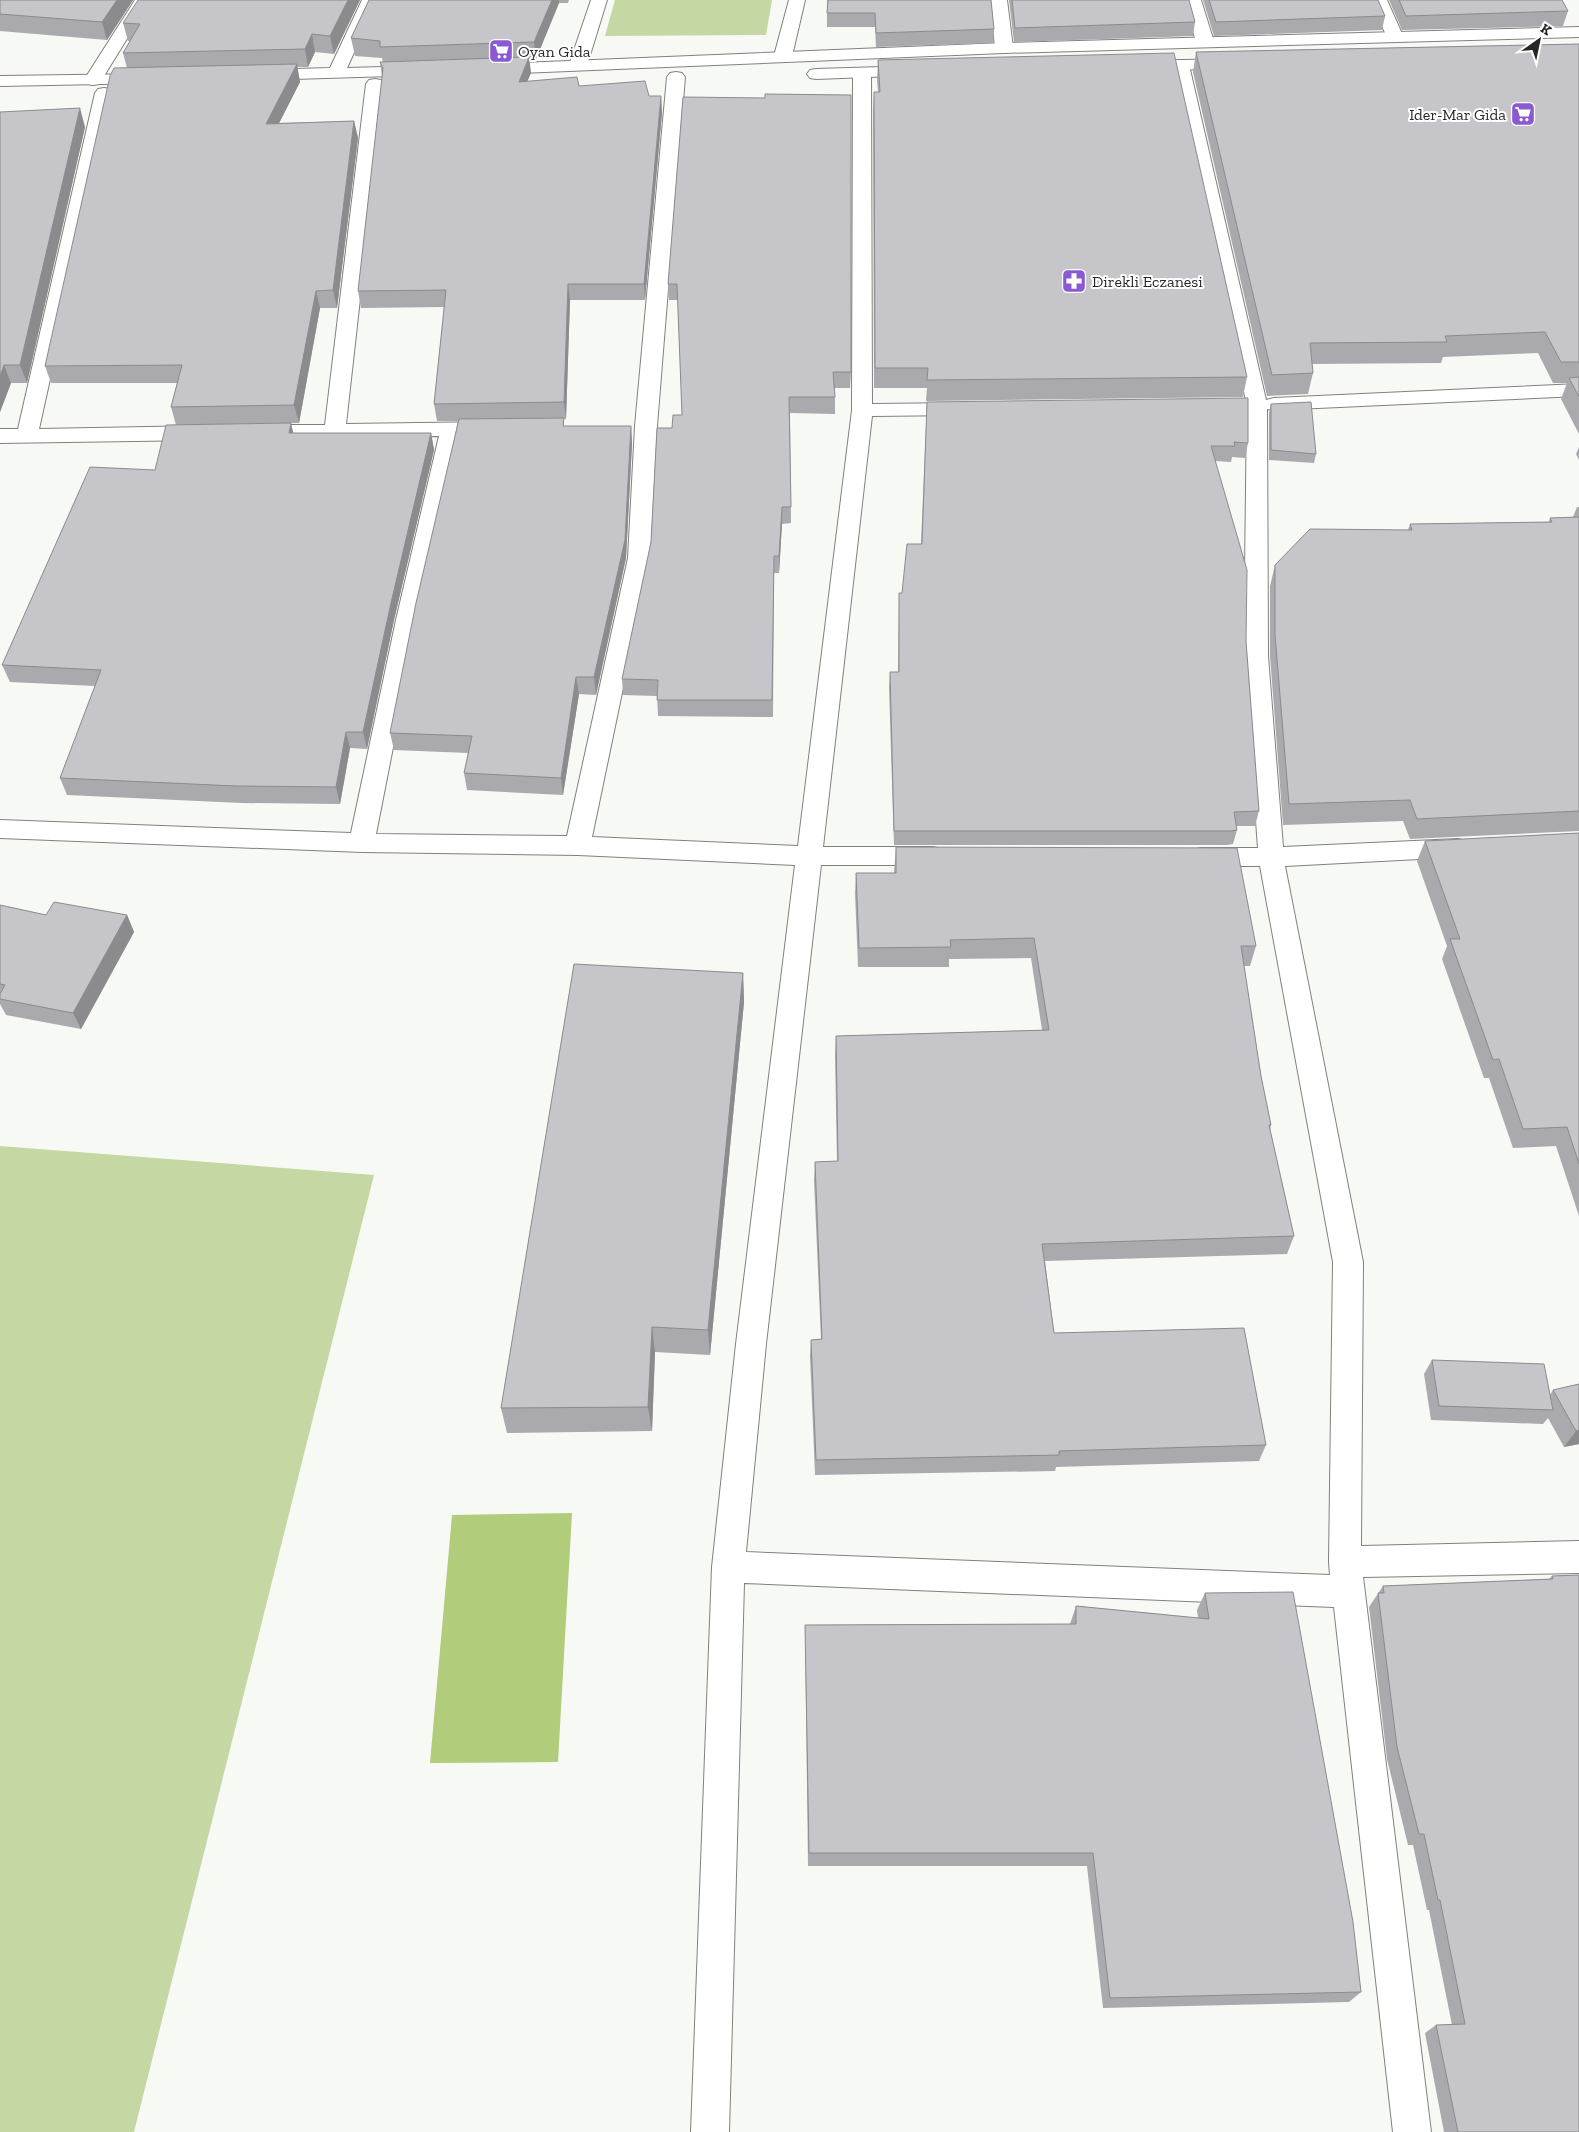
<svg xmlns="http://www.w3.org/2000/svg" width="1579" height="2132" viewBox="0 0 1579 2132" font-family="'Zilla Slab',serif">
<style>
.green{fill:#c5d8a3}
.water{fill:#b1cc7b}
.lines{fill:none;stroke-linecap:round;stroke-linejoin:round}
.street-casing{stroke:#80817d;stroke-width:2}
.secondary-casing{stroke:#80817d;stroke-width:2}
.street{fill:#fff;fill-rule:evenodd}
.secondary{fill:#fff;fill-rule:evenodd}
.wall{fill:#aaa9ae}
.shaded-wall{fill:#8b8a8d}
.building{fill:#c6c5ca;stroke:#8b8a8d}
.labels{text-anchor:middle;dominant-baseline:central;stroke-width:4;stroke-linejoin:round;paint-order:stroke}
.far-poi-label{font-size:16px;fill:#262725;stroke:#fff;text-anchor:start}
</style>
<rect width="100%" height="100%" fill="#f7f9f4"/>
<g class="green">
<polygon points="615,0 772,0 766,35 605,36"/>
<polygon points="0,1146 374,1175 134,2132 0,2132"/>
</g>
<polygon class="water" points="572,1513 558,1762 430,1763 452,1515"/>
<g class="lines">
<defs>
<g id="street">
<polygon points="135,0 151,0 99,84 93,85 87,84 84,80"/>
<polygon points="591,0 607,0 587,65 584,69 578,70 572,69 569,65"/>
<polygon points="789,0 805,0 792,56 789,60 783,61 777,60 774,56"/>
<polygon points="991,0 1007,0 1013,48 1010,52 1004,53 998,52 995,48"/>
<polygon points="1185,0 1201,0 1214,42 1211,46 1205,47 1199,46 1196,42"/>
<polygon points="1371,0 1387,0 1403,36 1400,40 1388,40"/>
<polygon points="1180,60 1186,61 1189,65 1266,400 1274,398 1579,384 1579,396 1274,410 1267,409 1268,656 1283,847 1458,839 1467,841 1471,848 1467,855 1458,857 1285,866 1363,1262 1361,1546 1579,1541 1579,1573 1363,1577 1431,2132 1393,2132 1334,1607 744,1583 729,2132 691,2132 712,1567 736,1344 795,865 578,855 362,852 0,838 0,820 351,833 396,620 439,436 257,439 250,437 246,432 250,427 257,425 325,425 366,84 369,80 375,79 381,80 384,84 346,424 494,422 501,424 505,429 501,434 460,436 418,620 376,834 567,836 628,558 635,426 667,77 670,73 676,72 682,73 685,77 657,426 650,558 592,837 798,846 852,410 853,73 856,69 862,68 868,69 871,73 872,404 963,403 970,404 973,409 970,414 963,415 872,416 823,847 933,847 942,849 946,856 942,863 933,865 821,865 766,1344 746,1552 1330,1575 1329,1562 1333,1262 1260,866 1201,866 1192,864 1188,857 1192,850 1201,848 1258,848 1244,656 1247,405 1171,65 1174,61"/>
<polygon points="104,88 110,89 113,93 39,429 202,426 209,428 213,433 209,438 202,440 0,443 0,429 18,429 95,93 98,89"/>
</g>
<g id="secondary">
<polygon points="362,0 378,0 347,68 418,66 424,67 427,71 424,75 261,80 255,79 252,75 255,71 261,70 330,68"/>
<polygon points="1579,27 1579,37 1004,53 494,74 488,73 485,69 488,65 494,64 1004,43"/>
<polygon points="1230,59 1236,60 1239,64 1236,68 1138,71 1132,70 1129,66 1132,62 1138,61"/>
<polygon points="915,66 921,67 924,71 921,75 816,79 810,78 807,74 810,70 816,69"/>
<polygon points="146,74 152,75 155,79 152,83 0,86 0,76"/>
</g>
</defs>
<use href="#street" class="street-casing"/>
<use href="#secondary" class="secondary-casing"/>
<use href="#street" class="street"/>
<use href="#secondary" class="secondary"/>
</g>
<g class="wall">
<polygon points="0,0 133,0 107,40 0,31"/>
<polygon points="360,0 334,54 315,52 308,67 297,67 300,82 279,123 354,121 358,138 337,308 320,308 299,423 176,425 171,407 177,383 51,383 45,366 127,68 123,53 130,41 128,41 123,23"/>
<polygon points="369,0 569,0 568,3 559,3 536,59 529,60 531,73 527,81 579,86 649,96 661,96 662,113 645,300 570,300 566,419 564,419 564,426 631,426 632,444 626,558 596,695 579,694 563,795 467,790 464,773 468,753 394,750 390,733 458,421 437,421 434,404 444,307 361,308 358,291 382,77 380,62 383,62 382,58 355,56 351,38"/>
<polygon points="827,0 994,29 993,43 876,47 875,27 827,27"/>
<polygon points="1009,0 1189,0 1195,22 1193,36 1014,42"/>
<polygon points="1203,0 1378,0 1385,16 1382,30 1214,36"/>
<polygon points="1389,0 1562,0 1568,11 1563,26 1402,30"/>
<polygon points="1579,44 1579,434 1561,399 1567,383 1553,383 1538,353 1443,357 1441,363 1312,364 1313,373 1308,394 1267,396 1193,72 1196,52"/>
<polygon points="878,60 1247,377 1243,397 926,401 927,388 874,388 873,112 874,92 878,92 877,80"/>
<polygon points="683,97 851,372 850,388 835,388 835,414 790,413 791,523 782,524 779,573 774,573 773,717 658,716 657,696 623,695 622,679 651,542 672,428 682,415 678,300 669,300 668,284"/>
<polygon points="0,112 85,127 27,383 11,383 0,412"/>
<polygon points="927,402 1248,443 1245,458 1232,457 1231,462 1215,461 1246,641 1259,811 1255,826 1236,826 1237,830 1233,844 1227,845 894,845 889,687 890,672 898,672 899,593 902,593 921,544"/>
<polygon points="1271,404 1316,454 1314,463 1269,460 1269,413"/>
<polygon points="294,433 431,433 434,450 394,620 367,749 350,748 340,804 242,803 67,795 60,778 95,686 10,682 2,665 155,470"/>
<polygon points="1579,447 1579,460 1576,454"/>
<polygon points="1577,507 1579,507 1579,831 1410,839 1403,821 1283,825 1270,656 1270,586 1275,565 1408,530 1410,524 1549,522 1550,518 1573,517"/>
<polygon points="1579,833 1579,1216 1556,1146 1513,1148 1489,1078 1484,1078 1442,959 1447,946 1417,861 1425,841"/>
<polygon points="896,847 1256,946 1250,966 1244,966 1261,1076 1271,1125 1270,1130 1294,1236 1287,1254 1045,1261 1054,1333 1266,1445 1259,1461 1056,1467 1055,1471 815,1475 810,1356 811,1340 821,1339 814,1180 815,1162 837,1161 835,1055 836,1036 1042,1030 1031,958 949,959 949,967 858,967 855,893 856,873 894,873"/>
<polygon points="0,905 46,915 127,915 134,932 81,1029 6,1015 0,1004"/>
<polygon points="743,973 744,1002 710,1355 655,1352 652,1431 507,1433 501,1408"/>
<polygon points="1432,1360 1550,1395 1553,1390 1579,1384 1579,1444 1564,1447 1548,1418 1543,1424 1431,1420 1424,1374"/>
<polygon points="1579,1575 1579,2132 1444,2132 1425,2033 1436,2025 1452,2025 1429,1910 1427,1910 1413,1845 1408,1845 1387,1759 1369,1607 1383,1586 1549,1579 1552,1576"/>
<polygon points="1205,1593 1361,1992 1349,2002 1103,2008 1087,1866 808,1866 805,1625 1070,1624 1076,1606 1198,1618 1197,1610"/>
</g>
<g class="shaded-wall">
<polygon points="117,0 133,0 107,40 102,22"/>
<polygon points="348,0 360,0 334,54 330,36"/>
<polygon points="552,0 559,0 559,3 536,59 534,42"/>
<polygon points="312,34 315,52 308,67 305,49"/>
<polygon points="529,57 531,73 520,98 519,82"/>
<polygon points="297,64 300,82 270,141 266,124"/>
<polygon points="661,96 662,113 645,300 644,284"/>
<polygon points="80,108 85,127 27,383 20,365"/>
<polygon points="354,121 358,138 337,308 333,290"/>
<polygon points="568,284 570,300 566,419 564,402"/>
<polygon points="316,291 320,308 299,423 294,405"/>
<polygon points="4,365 11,383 0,412 0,376"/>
<polygon points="291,423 295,440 289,433"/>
<polygon points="631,426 632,444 626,558 596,695 594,677"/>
<polygon points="431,433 434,450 394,620 367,749 363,732 391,603"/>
<polygon points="782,507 782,524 779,573 779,556"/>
<polygon points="576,677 579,694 563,795 561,778"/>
<polygon points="346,732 350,748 340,804 336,787"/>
<polygon points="127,915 134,932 81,1029 73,1013"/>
<polygon points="743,973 744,1002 710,1355 708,1330"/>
<polygon points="652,1327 655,1352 652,1431 648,1407"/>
<polygon points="1579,1430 1579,1444 1564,1447 1576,1431"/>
</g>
<g class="building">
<polygon points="0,0 117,0 102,22 0,14"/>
<polygon points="138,0 348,0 330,36 312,34 305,49 123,53 140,24 123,23"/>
<polygon points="369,0 552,0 534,42 380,47 380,41 351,38"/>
<polygon points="828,0 991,0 994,29 876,33 875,13 827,13"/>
<polygon points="1012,0 1189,0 1195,22 1015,28"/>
<polygon points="1209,0 1378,0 1385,16 1216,22"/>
<polygon points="1399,0 1562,0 1568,11 1406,16"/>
<polygon points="1579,44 1579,362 1561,362 1545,332 1445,336 1447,342 1310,343 1313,373 1272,375 1196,52"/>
<polygon points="1174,53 1247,377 927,380 928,368 875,368 874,92 880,92 878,60"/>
<polygon points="529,57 519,82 577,77 579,86 645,81 649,96 661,96 644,284 568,284 564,402 434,404 446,290 358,291 383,68 380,62"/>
<polygon points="297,64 266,124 354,121 333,290 316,291 294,405 171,407 182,365 45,366 110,76 114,68"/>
<polygon points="765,94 851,95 851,372 833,372 835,397 789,397 791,507 782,507 779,556 774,556 772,700 657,700 658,680 622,679 651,542 657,428 672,428 673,415 682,415 677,284 668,284 683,97 765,98"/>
<polygon points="80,108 20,365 4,365 0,376 0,112"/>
<polygon points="1579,377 1579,397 1569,378"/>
<polygon points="1248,398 1248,443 1234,442 1235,446 1211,446 1247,570 1246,641 1259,811 1234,812 1237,830 1231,831 894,831 890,672 899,672 899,593 902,593 907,544 922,544 927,402"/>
<polygon points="1311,402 1316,454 1271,450 1271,404"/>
<polygon points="564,418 563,426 631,426 625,540 594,677 576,677 561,778 464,773 472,736 390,733 416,603 459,419"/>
<polygon points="291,423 289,433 431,433 391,603 363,732 346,732 336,787 236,786 60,778 101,670 2,665 90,467 155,470 166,425"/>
<polygon points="1579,517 1579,811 1417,819 1410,800 1289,804 1275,635 1275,565 1310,529 1412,530 1410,524 1552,522 1550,518"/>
<polygon points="1579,833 1579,1164 1567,1127 1523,1129 1499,1059 1493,1060 1450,939 1460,939 1425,841"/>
<polygon points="896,847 1237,848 1256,946 1241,946 1261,1076 1271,1125 1269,1125 1294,1236 1042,1244 1054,1333 1244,1328 1266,1445 1059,1451 1059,1455 816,1460 811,1340 822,1339 815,1162 838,1161 836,1036 1049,1030 1034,938 950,940 951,947 859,948 856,873 896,873"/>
<polygon points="54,902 127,915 73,1013 0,999 0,994 5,985 0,984 0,905 46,915"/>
<polygon points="574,964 743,973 708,1330 652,1327 648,1407 501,1408"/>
<polygon points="1432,1360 1544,1364 1553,1410 1439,1406"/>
<polygon points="1579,1384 1579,1430 1576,1431 1553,1390"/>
<polygon points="1579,1575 1579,2132 1458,2132 1436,2025 1465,2024 1440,1900 1438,1900 1424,1834 1419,1834 1397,1747 1378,1593 1384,1593 1383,1586 1553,1579 1552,1576"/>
<polygon points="1293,1592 1353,1922 1361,1992 1110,1998 1093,1853 809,1853 805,1625 1076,1624 1076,1606 1209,1619 1205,1593"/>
</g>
<defs>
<symbol id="supermarket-square" viewBox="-11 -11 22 22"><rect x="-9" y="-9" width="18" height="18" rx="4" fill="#8a5ad3" stroke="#fff"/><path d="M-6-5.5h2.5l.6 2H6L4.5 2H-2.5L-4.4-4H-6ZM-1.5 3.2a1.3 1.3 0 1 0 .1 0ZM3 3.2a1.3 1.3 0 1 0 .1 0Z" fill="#fff"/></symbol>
<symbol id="pharmacy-square" viewBox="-11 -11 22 22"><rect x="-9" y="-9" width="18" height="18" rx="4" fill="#8a5ad3" stroke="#fff"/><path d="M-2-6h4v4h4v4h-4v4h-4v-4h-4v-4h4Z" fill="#fff"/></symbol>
</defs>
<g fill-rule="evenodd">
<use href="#supermarket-square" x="487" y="37" width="28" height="28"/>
<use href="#supermarket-square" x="1509" y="100" width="28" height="28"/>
<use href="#pharmacy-square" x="1060" y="267" width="28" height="28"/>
</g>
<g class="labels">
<g class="far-poi-label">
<text x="518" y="51">Oyan Gida</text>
<text x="1506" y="114" text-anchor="end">Ider-Mar Gida</text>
<text x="1092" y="281">Direkli Eczanesi</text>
</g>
</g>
<g transform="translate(1539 40) rotate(33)" stroke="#ffffff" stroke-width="4" paint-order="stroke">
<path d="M0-4L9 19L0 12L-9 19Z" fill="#262725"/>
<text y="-8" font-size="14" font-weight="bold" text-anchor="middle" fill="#262725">K</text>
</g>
</svg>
